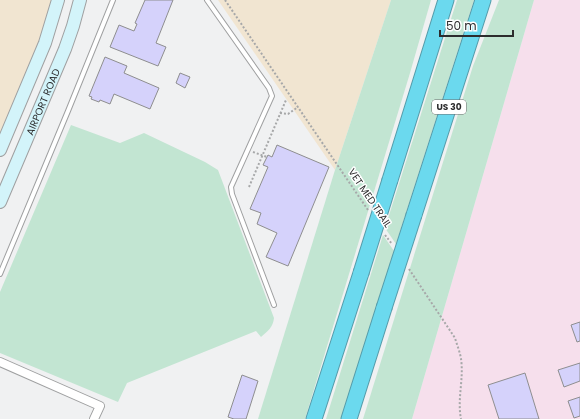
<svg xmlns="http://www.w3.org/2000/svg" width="580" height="419" viewBox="0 0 580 419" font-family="Poppins,sans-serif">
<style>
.commercial{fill:#f1e5d1}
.education{fill:#f6dfec}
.green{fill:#c2e5d2}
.building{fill:#d5d2fb;stroke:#8e8e8f}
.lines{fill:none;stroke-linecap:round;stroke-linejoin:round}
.lane-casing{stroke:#9fa0a1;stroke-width:6}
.street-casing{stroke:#9fa0a1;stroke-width:10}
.secondary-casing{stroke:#9fa0a1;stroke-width:14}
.highway-casing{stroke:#559caa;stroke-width:17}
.path{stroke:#a7a8a9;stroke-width:2;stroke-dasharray:2 2;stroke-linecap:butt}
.lane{stroke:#fff;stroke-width:4}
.street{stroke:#fff;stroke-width:8}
.secondary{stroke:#d3f4fa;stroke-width:12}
.highway{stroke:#6bd9ee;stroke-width:15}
.highway-bridge-casing{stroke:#559caa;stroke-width:17;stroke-linecap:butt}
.highway-bridge{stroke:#6bd9ee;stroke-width:15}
.labels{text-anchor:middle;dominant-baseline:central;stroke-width:3;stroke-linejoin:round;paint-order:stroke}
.shield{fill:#fff;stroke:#6b6b6c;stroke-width:1}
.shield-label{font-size:9px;font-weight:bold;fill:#2c2c2d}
.street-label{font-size:10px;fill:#2c2c2d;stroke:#fff}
</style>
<rect width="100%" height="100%" fill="#f0f1f2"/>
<g class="commercial">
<polygon points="0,0 58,0 0,143"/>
<polygon points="218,0 391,0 335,170"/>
</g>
<polygon class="education" points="534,0 580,0 580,419 412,419"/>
<g class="green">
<polygon points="391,0 431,0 410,73 305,419 258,419 335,170"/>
<polygon points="457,0 474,0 396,244 385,228"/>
<polygon points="499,0 534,0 412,419 363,419 473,66"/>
<path d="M71,125L120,143L144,133L205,162L218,170L274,318C273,327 268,331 261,337L256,331L127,383L118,402L0,353V292Z"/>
<polygon points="383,235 394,251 341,419 326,419"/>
</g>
<g class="building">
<polygon points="145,0 173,0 156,43 166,47 158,66 110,47 119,25 134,31 137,24 135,23"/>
<polygon points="105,57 127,66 124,73 159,88 150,109 114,94 110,104 100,100 99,102 91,99 92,97 89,96"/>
<polygon points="180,73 190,77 185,88 176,83"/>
<polygon points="277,145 329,167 288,266 266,257 277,233 257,224 261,213 250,209 268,167 263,165 268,155 272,157"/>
<polygon points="580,322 580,341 577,342 571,325"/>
<polygon points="580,363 580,381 564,387 558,370"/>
<polygon points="525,373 539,419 499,419 488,385"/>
<polygon points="242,375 258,381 246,419 234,419 228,417"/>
<polygon points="580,397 580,416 574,418 568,401"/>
</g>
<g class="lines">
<defs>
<g id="lane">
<polyline points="207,0 269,88 272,96 231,187 232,194 274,305"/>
<polyline points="0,274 68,111 113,0"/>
</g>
<polyline id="street" points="0,362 100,406 94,419"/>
<g id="secondary">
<polyline points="0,150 45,43 58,0"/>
<path id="s1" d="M0,202L65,49L73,26L80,0"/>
</g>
<g id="highway">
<polyline points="390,180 446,0"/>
<polyline points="414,215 483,0"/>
<polyline points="314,419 361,273"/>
<polyline points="349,419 384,308"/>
</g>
</defs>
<use href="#lane" class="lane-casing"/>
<use href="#street" class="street-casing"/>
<use href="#secondary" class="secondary-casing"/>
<use href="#highway" class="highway-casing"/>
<g class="path">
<polyline points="225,0 368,210"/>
<polyline points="280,113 288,114 298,107"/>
<polyline points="253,152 267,157"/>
<polyline points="249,187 286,100"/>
<polyline points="385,235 392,244"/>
<path d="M409,269L455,338C457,345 460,352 461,359C464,379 457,399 461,419"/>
</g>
<use href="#lane" class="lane"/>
<use href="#street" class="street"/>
<use href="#secondary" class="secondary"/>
<use href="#highway" class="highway"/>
<defs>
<g id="highway-bridge">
<polyline points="361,273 390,180"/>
<polyline points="384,308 414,215"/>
</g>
</defs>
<use href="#highway-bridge" class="highway-bridge-casing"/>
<use href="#highway-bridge" class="highway-bridge"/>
</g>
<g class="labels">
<rect class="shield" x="432" y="100" width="34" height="14" rx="3"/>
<g class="shield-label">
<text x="449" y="107">US 30</text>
</g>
<g class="street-label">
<text stroke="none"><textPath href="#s1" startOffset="109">AIRPORT ROAD</textPath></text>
<text transform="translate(370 198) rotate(56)">VET MED TRAIL</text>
</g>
</g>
<path d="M440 30v6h73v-6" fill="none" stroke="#2c2c2d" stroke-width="2"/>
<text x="446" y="30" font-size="12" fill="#2c2c2d" stroke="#ffffff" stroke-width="3" paint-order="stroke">50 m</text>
</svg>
